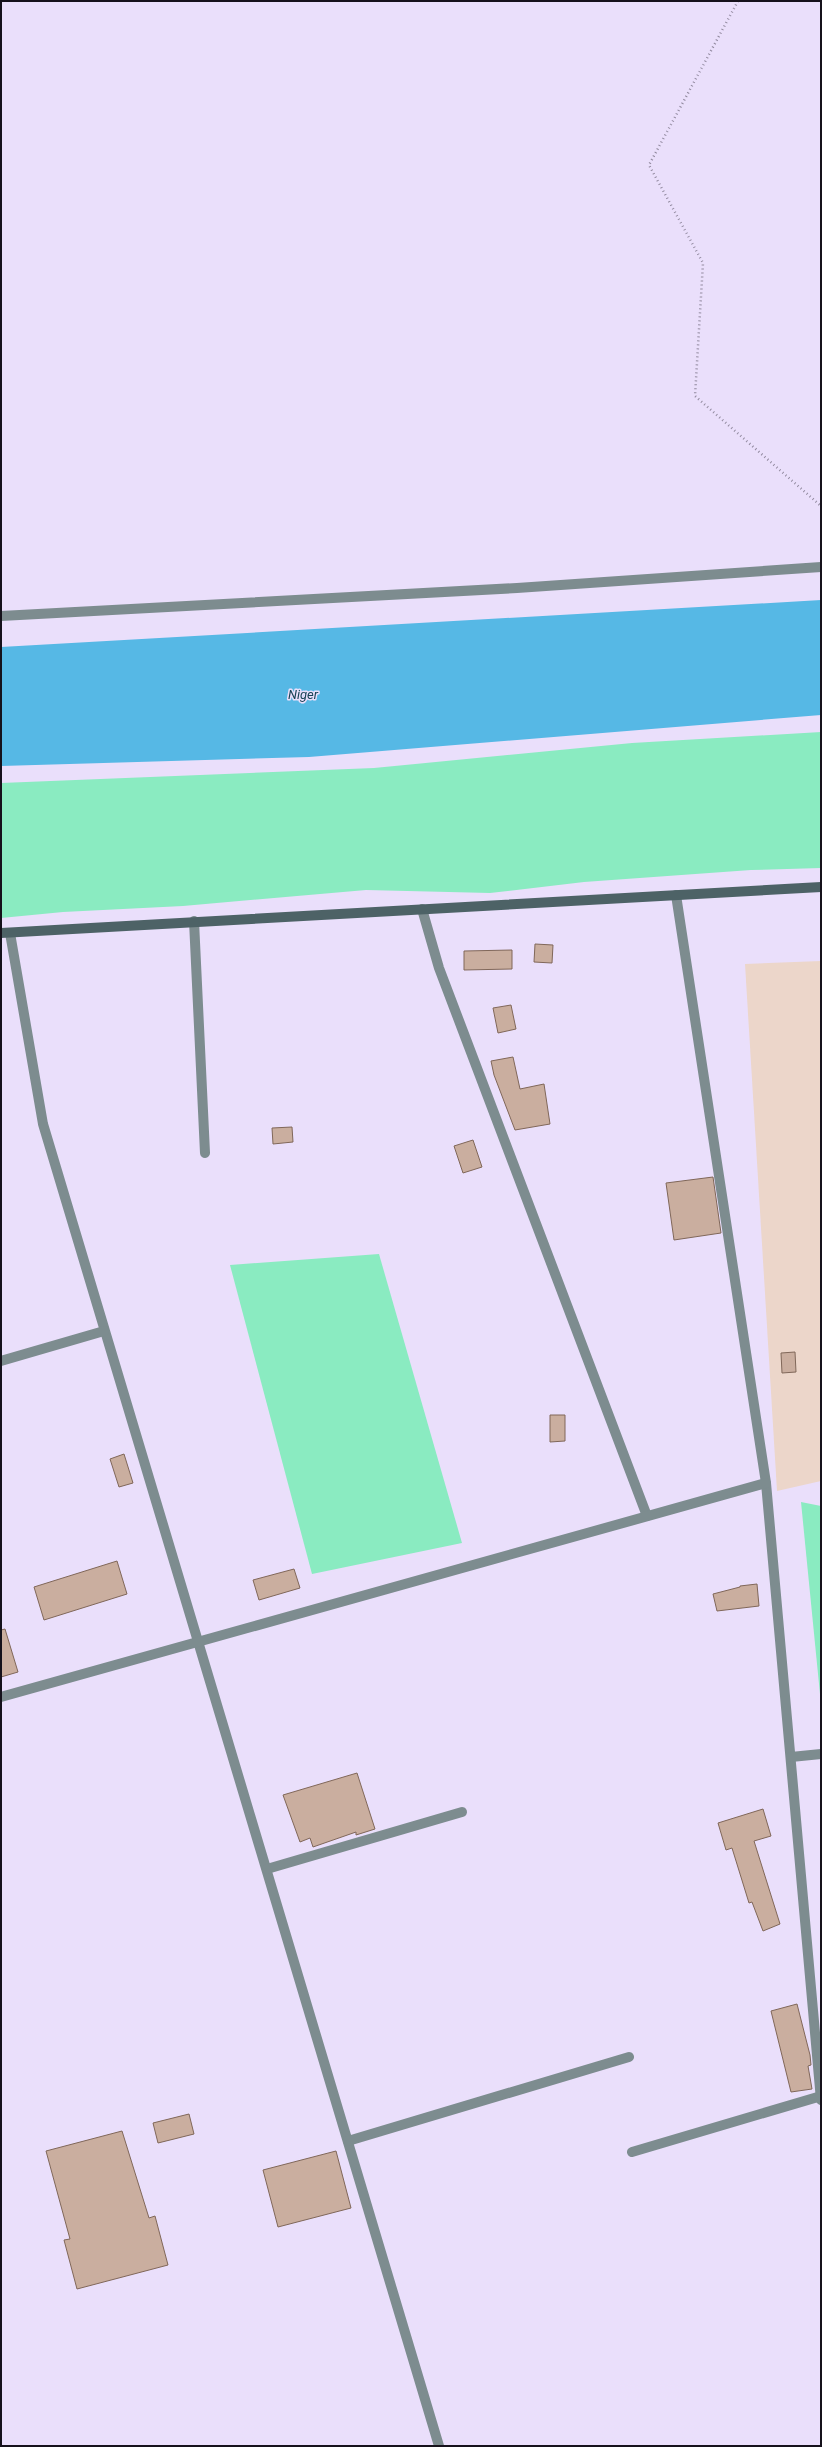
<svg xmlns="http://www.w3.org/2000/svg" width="822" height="2447" viewBox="0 0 822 2447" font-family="Roboto,sans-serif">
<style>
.education{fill:#ecd6ca}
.green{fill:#8aebc1}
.water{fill:#56b8e5}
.building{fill:#caae9f;stroke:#806759}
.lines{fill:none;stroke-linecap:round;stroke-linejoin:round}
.path{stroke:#938ba0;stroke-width:2.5;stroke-dasharray:1 3;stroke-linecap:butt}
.street{stroke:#7d8c8f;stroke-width:10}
.secondary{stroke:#4d6266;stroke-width:10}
.labels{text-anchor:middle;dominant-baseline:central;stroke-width:3;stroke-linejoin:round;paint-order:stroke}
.water-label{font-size:13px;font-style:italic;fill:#194356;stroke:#eadffb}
</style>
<rect width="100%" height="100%" fill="#eadffb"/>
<polygon class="education" points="821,961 821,1481 777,1491 745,964"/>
<g class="green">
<polygon points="821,732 821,868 751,870 584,882 490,893 366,890 183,906 63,912 1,918 1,783 374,768 632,743"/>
<polygon points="379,1254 462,1543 312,1574 230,1265"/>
<polygon points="801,1502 821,1506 821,1704"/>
</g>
<polygon class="water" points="821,600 821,715 309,757 1,766 1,647"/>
<g class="building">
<polygon points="535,944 553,945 552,963 534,962"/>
<polygon points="512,950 512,969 464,970 464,951"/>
<polygon points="511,1005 516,1029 498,1033 493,1008"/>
<polygon points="513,1057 520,1089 544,1084 550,1124 515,1130 494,1075 491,1061"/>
<polygon points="292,1127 293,1142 273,1144 272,1128"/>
<polygon points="473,1140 482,1167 463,1173 454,1146"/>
<polygon points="713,1177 721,1233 674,1240 666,1183"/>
<polygon points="795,1352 796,1372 782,1373 781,1353"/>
<polygon points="550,1415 565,1415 565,1441 550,1442"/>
<polygon points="124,1454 133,1483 119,1487 110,1459"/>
<polygon points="117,1561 127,1594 44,1620 34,1587"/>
<polygon points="294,1569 300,1588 259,1600 253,1580"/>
<polygon points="757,1584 759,1606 717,1611 713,1594 740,1587 740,1586"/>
<polygon points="5,1629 18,1672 1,1677 1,1630"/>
<polygon points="357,1773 375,1829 356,1835 356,1832 313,1847 310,1838 300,1842 283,1795"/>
<polygon points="763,1809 771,1836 754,1841 780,1924 763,1931 752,1902 749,1903 732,1848 726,1850 718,1823"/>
<polygon points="797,2004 810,2055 811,2065 808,2066 812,2089 791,2092 771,2011"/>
<polygon points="189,2114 194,2134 158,2143 153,2123"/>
<polygon points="122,2131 149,2218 155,2216 168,2265 77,2289 64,2240 70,2239 46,2151"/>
<polygon points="336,2151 351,2208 278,2227 263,2170"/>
</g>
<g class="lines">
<polyline class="path" points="738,1 649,165 703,263 695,396 821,506"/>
<g class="street">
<polyline points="1,616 517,588 821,567"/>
<polyline points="676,895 766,1483 821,2100"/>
<polyline points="422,909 439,968 647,1516"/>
<polyline points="194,921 205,1153"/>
<polyline points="10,933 43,1124 439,2446"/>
<polyline points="1,1361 104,1331"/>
<polyline points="1,1697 766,1483"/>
<polyline points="791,1757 821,1754"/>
<polyline points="267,1869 462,1812"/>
<polyline points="348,2141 629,2057"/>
<polyline points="632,2152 821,2096"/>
</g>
<polyline class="secondary" points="1,933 821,887"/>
</g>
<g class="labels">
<g class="water-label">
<text x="303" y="694">Niger</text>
</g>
</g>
<rect width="822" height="2447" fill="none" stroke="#15111b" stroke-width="4"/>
</svg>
